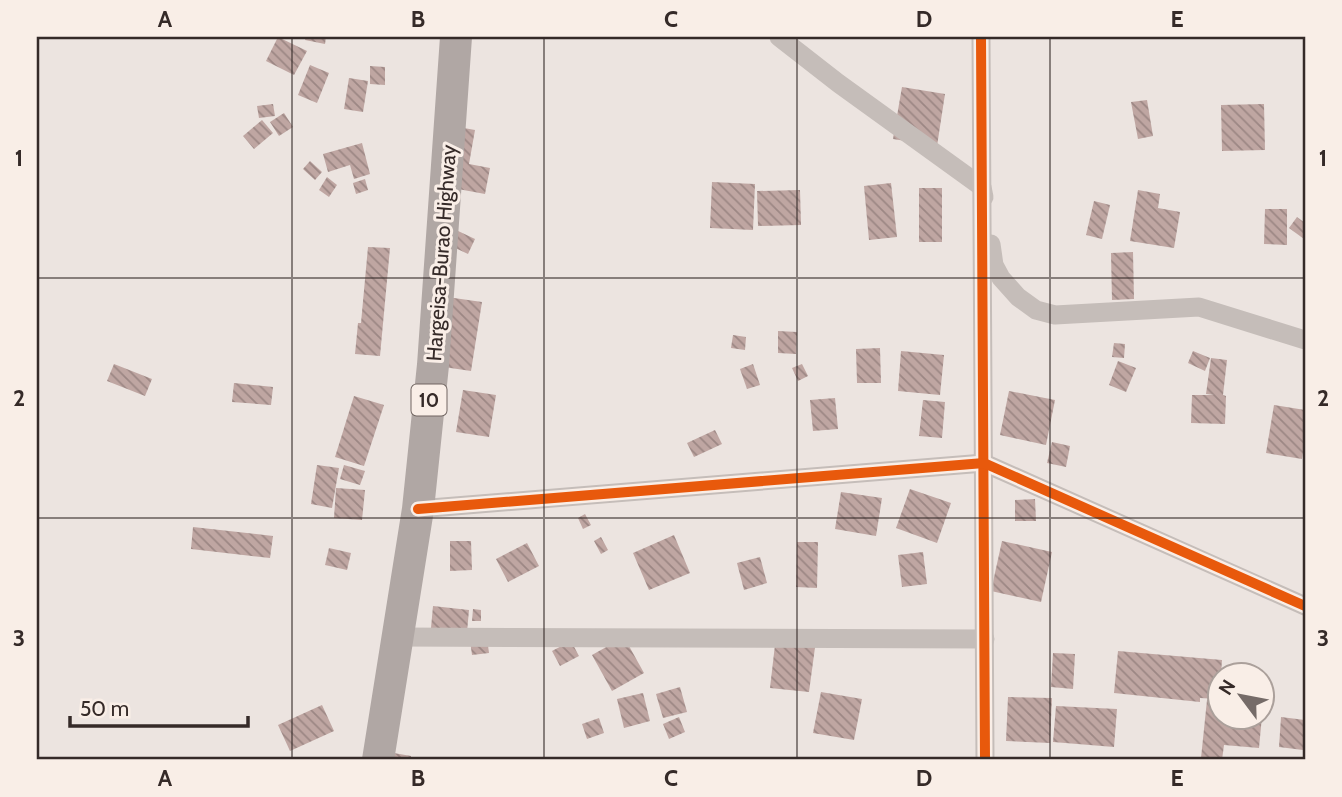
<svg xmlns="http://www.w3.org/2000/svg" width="1342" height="797" viewBox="0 0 1342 797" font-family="Cabin,sans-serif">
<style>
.building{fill:url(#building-back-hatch)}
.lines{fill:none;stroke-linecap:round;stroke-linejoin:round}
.minor{stroke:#c5bdb9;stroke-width:19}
.trunk{stroke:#b0a7a4;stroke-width:32}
.cycleway-casing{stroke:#f9eee7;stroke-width:15}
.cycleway{stroke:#e8590c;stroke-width:10}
.grid{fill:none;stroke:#352a28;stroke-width:2;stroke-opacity:0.55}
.labels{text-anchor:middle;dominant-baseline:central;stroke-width:6;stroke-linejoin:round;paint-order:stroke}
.shield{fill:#f9eee7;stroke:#706561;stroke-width:2}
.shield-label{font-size:19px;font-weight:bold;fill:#352a28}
.street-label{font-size:21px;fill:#352a28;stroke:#f9eee7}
.neatline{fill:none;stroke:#352a28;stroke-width:2.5}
.grid-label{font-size:23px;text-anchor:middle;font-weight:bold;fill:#352a28}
</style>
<defs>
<pattern id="building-back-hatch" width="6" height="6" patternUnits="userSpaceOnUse" patternTransform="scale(1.75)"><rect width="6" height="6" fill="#bfa6a2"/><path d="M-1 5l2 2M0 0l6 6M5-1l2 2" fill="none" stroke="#9c8784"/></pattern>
</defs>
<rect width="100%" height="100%" fill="#ece4e0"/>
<g class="building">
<polygon points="278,37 307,51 294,75 266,61"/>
<polygon points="306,37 326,37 325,44 305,40"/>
<polygon points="310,65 329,73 317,103 298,95"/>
<polygon points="370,66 385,67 385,85 370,84"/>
<polygon points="349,78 368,81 363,112 344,109"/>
<polygon points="902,87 945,94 937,146 893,139"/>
<polygon points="1147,100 1153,136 1138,139 1131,102"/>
<polygon points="273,104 275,116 259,118 257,106"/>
<polygon points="1264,104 1265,150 1222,151 1221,105"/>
<polygon points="284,113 293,127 279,136 270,122"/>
<polygon points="262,120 273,133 254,149 243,136"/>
<polygon points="453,126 475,130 469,164 490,168 485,194 442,186"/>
<polygon points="362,143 370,174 354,179 350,165 328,172 323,154"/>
<polygon points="310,161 322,172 315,180 303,169"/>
<polygon points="327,177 337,185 329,197 319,190"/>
<polygon points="365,179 368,190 356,194 353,183"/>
<polygon points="712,182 755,184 753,230 710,228"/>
<polygon points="891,183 897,237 869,240 864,186"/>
<rect x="919" y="188" width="23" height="54"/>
<polygon points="800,190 801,225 758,226 757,191"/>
<polygon points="1138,190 1160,194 1158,208 1180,212 1174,248 1130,241"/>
<polygon points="1094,201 1110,205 1102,239 1086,235"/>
<polygon points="1265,209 1287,209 1287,245 1264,244"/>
<polygon points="1297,217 1305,223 1304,239 1289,228"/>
<polygon points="456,230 475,239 468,254 449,245"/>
<polygon points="368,247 390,248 380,356 355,354 358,323 361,323"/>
<polygon points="1133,252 1134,299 1112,300 1111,253"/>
<polygon points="447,297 482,302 471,371 437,366"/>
<polygon points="778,331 797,332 796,354 778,353"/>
<polygon points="733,335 746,337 745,350 731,348"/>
<polygon points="1114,343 1125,344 1124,358 1112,357"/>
<polygon points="880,348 881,383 857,383 856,349"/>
<polygon points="901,351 944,355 940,395 898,391"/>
<polygon points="1193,351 1210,358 1205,371 1188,363"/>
<polygon points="1211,358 1227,360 1223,395 1226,396 1225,424 1191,423 1192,395 1214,395 1206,394"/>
<polygon points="1118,361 1136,368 1126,392 1109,385"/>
<polygon points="114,364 152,379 145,396 107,381"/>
<polygon points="753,364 760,385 747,389 740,369"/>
<polygon points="802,364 808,376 798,381 792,368"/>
<polygon points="234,383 273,387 271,405 232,402"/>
<polygon points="463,390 496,395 489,437 456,432"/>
<polygon points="1009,391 1055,400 1046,445 1000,435"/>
<polygon points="354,396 384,405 364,466 335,457"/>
<polygon points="835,398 838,429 813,431 810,400"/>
<polygon points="923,400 945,402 942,438 919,436"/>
<polygon points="1274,405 1305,410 1305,438 1302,459 1266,453"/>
<polygon points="715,430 722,444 694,457 687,443"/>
<polygon points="1052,442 1070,446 1066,467 1047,463"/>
<polygon points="317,465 339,468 332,508 311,504"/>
<polygon points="344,465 365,471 360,485 340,479"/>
<polygon points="336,488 365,490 362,520 334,518"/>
<polygon points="910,489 951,503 937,543 896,528"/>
<polygon points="841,492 882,498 876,536 835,529"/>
<polygon points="1035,499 1036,521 1015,521 1015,500"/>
<polygon points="585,514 591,525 583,529 578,518"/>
<polygon points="193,527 273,536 270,558 191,549"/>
<polygon points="674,535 690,573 649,590 633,553"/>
<polygon points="601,537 608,550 601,554 594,541"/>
<polygon points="450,541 471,541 472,570 450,571"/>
<polygon points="1002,541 1052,552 1041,602 991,591"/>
<polygon points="797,542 818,542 817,588 796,587"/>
<polygon points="527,543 539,566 508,582 496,559"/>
<polygon points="329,548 351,553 347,570 325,565"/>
<polygon points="923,552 927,584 902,587 898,555"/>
<polygon points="760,557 767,583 744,590 737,563"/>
<polygon points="433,606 469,610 467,632 431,628"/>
<polygon points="473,609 481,610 481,621 472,621"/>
<polygon points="776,636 816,640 809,692 770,688"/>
<polygon points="624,637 644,673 612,691 592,655"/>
<polygon points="487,638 489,653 472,655 470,640"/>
<polygon points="571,641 579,656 560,666 552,651"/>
<polygon points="1118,651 1222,660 1221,674 1220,674 1218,699 1200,698 1200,702 1114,693"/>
<polygon points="1053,653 1075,654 1073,689 1051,687"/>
<polygon points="680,687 687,712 663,718 656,694"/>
<polygon points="821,692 862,699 854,740 813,733"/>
<polygon points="643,693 650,721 624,728 617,699"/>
<polygon points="1008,697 1052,698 1050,743 1006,741"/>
<polygon points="1207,700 1220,702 1220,716 1262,716 1259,748 1224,745 1222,760 1201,758"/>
<polygon points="322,705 334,731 290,751 278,725"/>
<polygon points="1056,706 1117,709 1114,747 1053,742"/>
<polygon points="679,717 685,732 669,739 663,724"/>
<polygon points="1281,717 1305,720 1303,750 1279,747"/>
<polygon points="599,718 604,733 587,739 582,724"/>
<polygon points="388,752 411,756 411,760 387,760"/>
</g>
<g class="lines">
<g class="minor">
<polyline points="779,37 838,83 982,187 984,197"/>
<polyline points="981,37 985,760"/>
<polyline points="991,244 994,265 1001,278 1018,297 1036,310 1055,315 1199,307 1305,340"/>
<polyline points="418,509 984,463 1305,606"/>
<polyline points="397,637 985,639"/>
</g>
<polyline class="trunk" points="378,760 418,509 433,365 456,37"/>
<defs>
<g id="cycleway">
<polyline points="981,37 985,760"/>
<polyline points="418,509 984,463 1305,606"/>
</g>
</defs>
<use href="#cycleway" class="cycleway-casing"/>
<use href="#cycleway" class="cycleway"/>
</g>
<path class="grid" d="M292,37V760M544,37V760M797,37V760M1050,37V760M37,278H1305M37,518H1305"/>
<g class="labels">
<rect class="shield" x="411.5" y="384.5" width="35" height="31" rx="5"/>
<g class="shield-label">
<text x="429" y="400">10</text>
</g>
<g class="street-label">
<text transform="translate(441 253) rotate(-86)">Hargeisa-Burao Highway</text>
</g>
</g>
<rect width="1342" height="797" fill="none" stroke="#f9eee7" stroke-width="77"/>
<g transform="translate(1241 696) rotate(302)"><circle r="33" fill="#f9eee7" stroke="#aba09b" stroke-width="2"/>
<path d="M0-5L12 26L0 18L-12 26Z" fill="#756b68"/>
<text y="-10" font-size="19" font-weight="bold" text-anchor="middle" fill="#352a28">N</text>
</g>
<path d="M70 716v10h178v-10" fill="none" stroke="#352a28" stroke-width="3.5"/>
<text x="80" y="716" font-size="21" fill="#352a28" stroke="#f9eee7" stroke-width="5" paint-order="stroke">50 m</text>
<rect x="38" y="38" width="1266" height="720" class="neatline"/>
<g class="grid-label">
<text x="165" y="27">A</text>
<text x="418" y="27">B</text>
<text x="671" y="27">C</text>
<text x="924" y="27">D</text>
<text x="1177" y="27">E</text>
<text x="19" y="166">1</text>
<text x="1323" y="166">1</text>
<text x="19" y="406">2</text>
<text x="1323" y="406">2</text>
<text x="19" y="646">3</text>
<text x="1323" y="646">3</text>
<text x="165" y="786">A</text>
<text x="418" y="786">B</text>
<text x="671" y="786">C</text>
<text x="924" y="786">D</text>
<text x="1177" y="786">E</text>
</g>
</svg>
